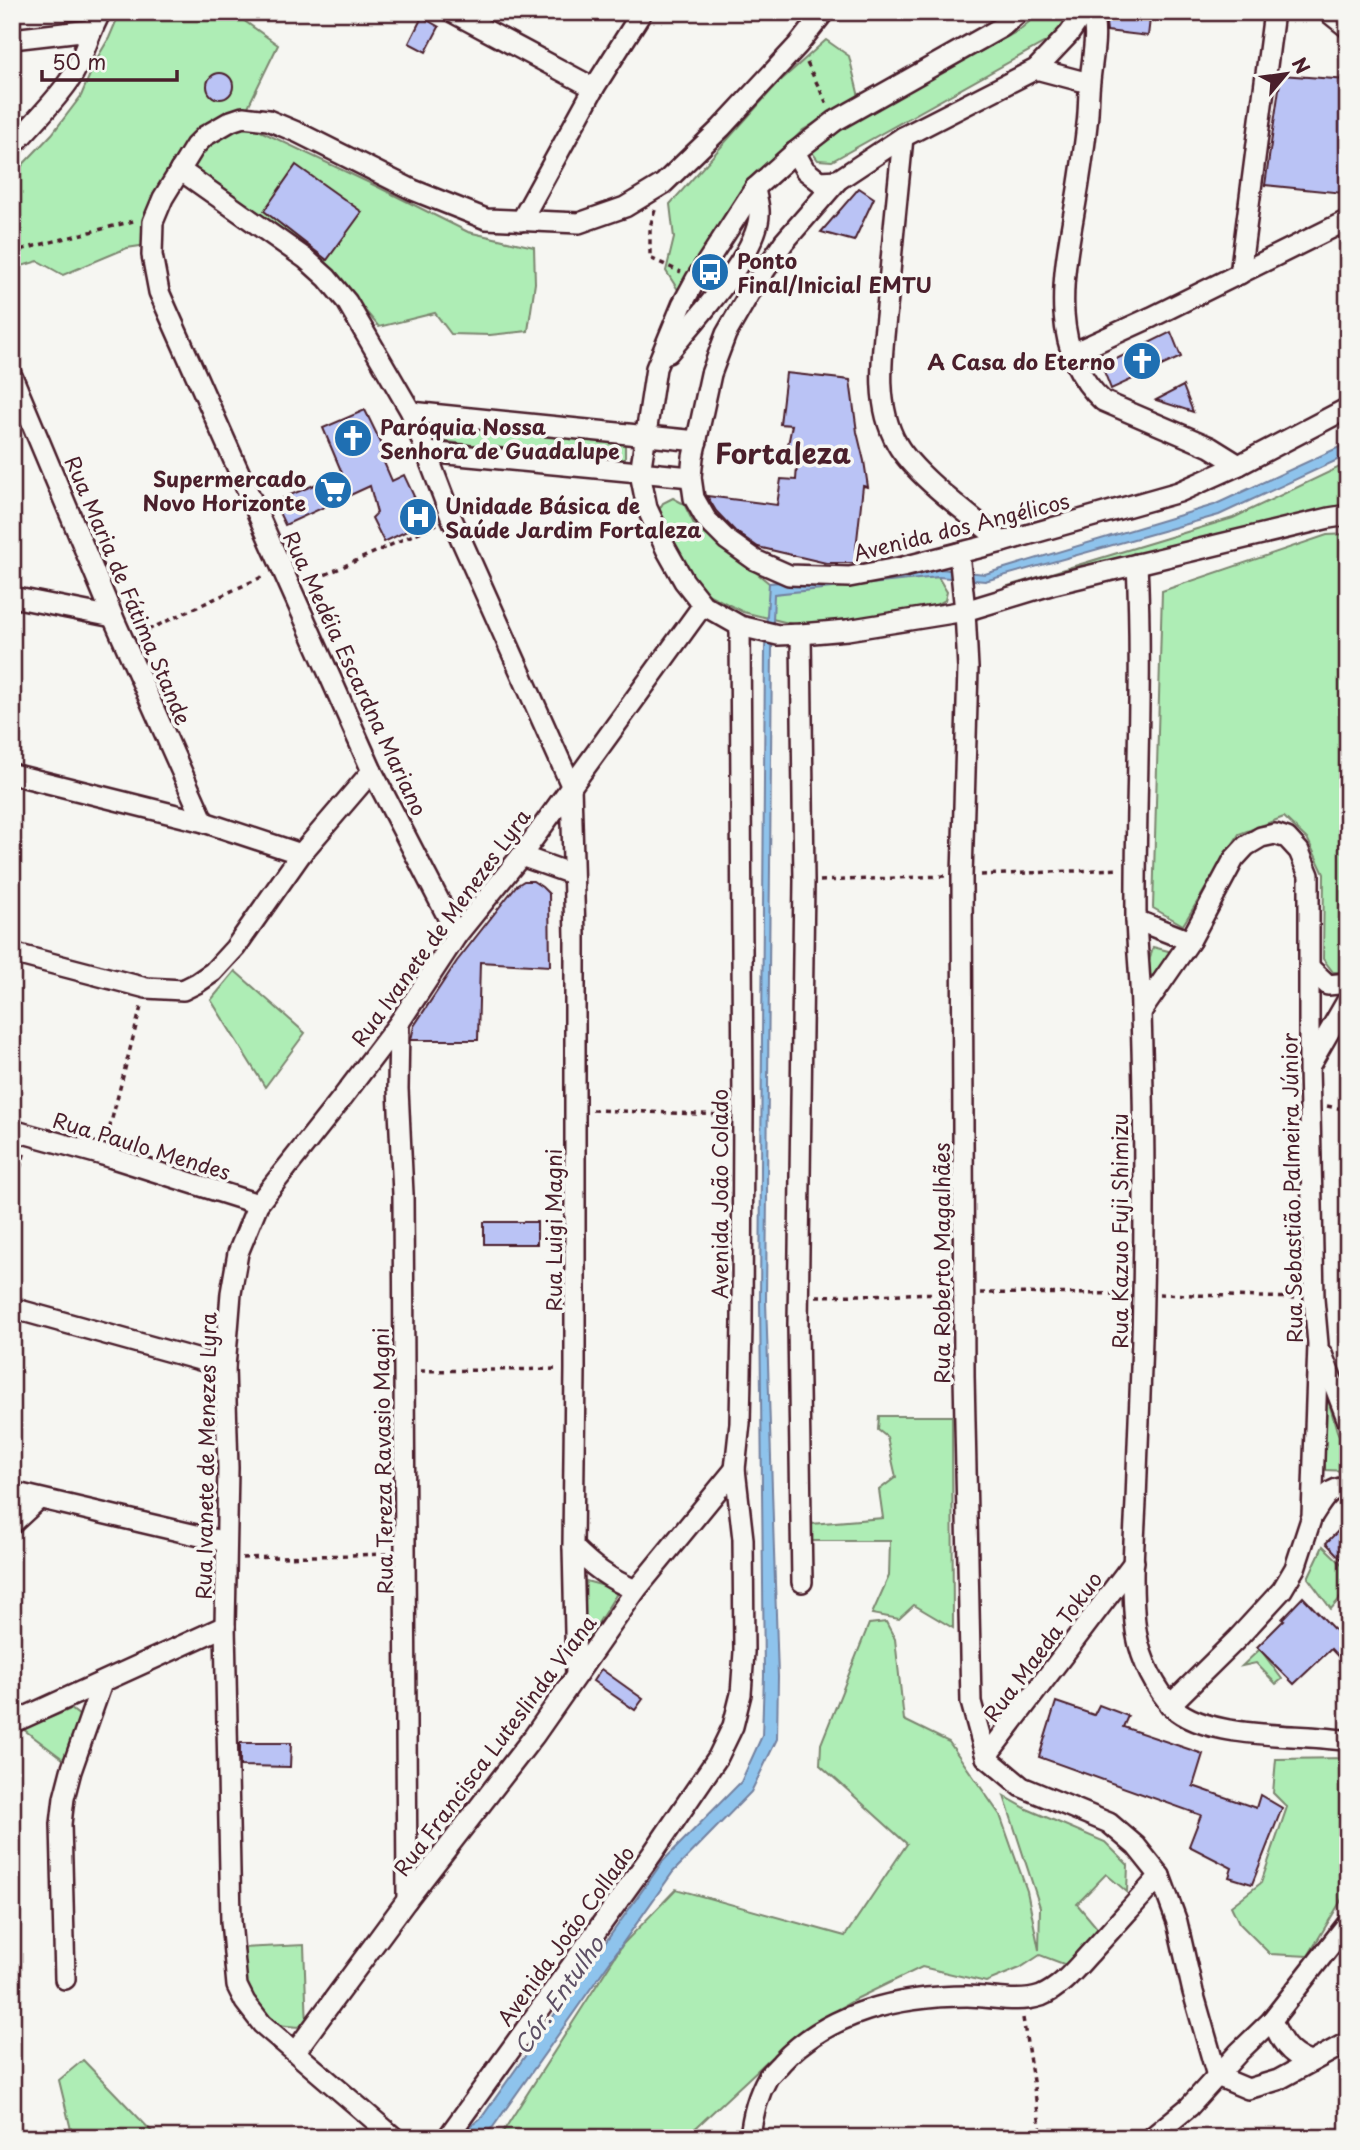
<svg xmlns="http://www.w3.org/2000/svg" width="1360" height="2150" viewBox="0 0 1360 2150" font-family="'Playpen Sans',sans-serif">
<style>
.green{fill:#aeedb5;stroke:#7c8670;stroke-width:2}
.water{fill:#8ec3ec;stroke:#73819f;stroke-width:2}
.building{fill:#bac3f5;stroke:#4a1f2b;stroke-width:2}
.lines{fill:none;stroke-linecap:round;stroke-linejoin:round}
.minor-casing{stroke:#4a1f2b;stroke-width:24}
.path{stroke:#4a1f2b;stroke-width:3.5;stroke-dasharray:5 5;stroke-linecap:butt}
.minor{stroke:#f6f6f2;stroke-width:19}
.labels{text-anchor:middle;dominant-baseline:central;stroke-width:7;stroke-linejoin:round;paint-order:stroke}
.poi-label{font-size:21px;font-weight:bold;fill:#4a1f2b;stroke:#f6f6f2;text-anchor:start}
.street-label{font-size:21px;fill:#4a1f2b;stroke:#f6f6f2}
.water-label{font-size:23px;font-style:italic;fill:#5e5065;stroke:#f6f6f2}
.district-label{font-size:28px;font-weight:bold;fill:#4a1f2b;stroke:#f6f6f2}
</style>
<rect width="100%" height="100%" fill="#f6f6f2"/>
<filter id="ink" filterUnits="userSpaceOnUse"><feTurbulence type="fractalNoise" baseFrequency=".0143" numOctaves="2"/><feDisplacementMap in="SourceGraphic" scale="14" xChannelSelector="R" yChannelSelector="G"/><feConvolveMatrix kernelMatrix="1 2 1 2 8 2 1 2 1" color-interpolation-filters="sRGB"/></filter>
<g filter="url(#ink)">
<g class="green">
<polygon points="120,12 232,12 278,45 243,117 260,131 378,187 468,232 534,247 535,283 528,331 490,335 451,334 435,313 379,327 340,281 180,171 153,244 127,248 63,275 38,261 12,269 12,176 52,134 81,96 96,60 109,38"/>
<polygon points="1041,12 1067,12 1066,22 1047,41 832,161 818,160 811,151 825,136 1018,31"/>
<polygon points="826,40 849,56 859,97 803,130 762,171 680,293 666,271 674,238 670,204 778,83"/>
<polygon points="431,417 625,442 625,466 442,441"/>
<polygon points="1348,463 1348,519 1005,587 1233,518"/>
<polygon points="673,498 684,504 696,528 731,552 769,583 841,584 938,577 947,592 945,600 926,611 797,625 743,612 702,591 672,545 656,515 663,503"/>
<polygon points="1348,534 1348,972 1333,972 1323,959 1324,874 1308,840 1284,817 1239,834 1183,925 1153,908 1162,591 1327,535"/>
<polygon points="1153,947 1172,952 1159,977 1145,974"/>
<polygon points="235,971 305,1033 265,1087 211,1000"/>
<polygon points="1321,1389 1325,1389 1337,1431 1348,1454 1348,1471 1325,1470"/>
<polygon points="879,1416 952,1416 953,1628 914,1605 899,1619 872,1614 889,1576 890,1541 811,1541 811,1524 883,1518 879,1490 896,1477 887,1437 878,1430"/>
<polygon points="1323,1546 1348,1570 1348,1589 1331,1609 1308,1578"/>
<polygon points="586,1581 619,1590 583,1647"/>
<polygon points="886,1622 895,1639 904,1720 949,1742 1000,1815 1027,1891 1039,1950 1040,1907 1004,1796 1027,1809 1105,1842 1128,1865 1127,1892 1106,1874 1077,1904 1098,1929 1069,1966 1040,1955 1020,1968 986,1982 922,1967 858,1998 795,2035 685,2138 499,2138 623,1944 676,1889 845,1936 907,1844 820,1765 821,1744 869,1624"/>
<polygon points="1260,1649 1282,1679 1276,1684 1256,1663 1242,1666"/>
<polygon points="71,1709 80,1716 67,1762 23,1729"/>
<polygon points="1348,1758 1348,1889 1308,1956 1270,1954 1239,1923 1231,1906 1261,1883 1287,1807 1273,1793 1276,1759"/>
<path d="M304,1945L307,2027C287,2027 254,2026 245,2002C242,1994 242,1959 241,1948Z"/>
<polygon points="83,2060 158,2138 73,2138 59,2080"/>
</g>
<polygon class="water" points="1348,443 1348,455 1219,515 985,581 938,577 774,594 772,650 766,1301 778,1677 777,1739 751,1792 673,1872 493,2127 479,2138 456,2138 482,2117 663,1861 741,1782 762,1736 764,1676 760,1301 765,648 769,583 940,569 985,574 1214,505"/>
<g class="building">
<polygon points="1105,14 1150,19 1148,36 1107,31"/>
<polygon points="422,17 439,27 426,52 409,43"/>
<circle cx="220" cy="86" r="13"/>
<polygon points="1281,75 1348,80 1348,151 1343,193 1265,185"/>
<polygon points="296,165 362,212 327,260 264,211"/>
<polygon points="859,188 874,198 854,241 821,232"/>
<polygon points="1171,332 1181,357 1111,389 1102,366"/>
<polygon points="786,373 850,380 857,432 864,461 868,487 863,486 856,549 856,563 826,563 758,547 735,531 716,511 707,496 777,505 781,479 796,480 798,452 787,450 792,425 780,424"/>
<polygon points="1183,386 1193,412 1156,400"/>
<polygon points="365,410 384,449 379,451 392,481 404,475 426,522 384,542 372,518 377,513 370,486 285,525 274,502 342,473 323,428"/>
<polygon points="524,881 533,881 542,887 549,894 550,966 480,962 478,1040 411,1040 414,1026 457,961 516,886"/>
<rect x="484" y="1222" width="53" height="22"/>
<polygon points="1340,1529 1348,1535 1348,1566 1326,1543"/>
<polygon points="1303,1597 1348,1644 1348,1667 1331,1649 1294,1684 1257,1647 1284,1620 1282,1619"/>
<polygon points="601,1669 643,1699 635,1710 593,1681"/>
<polygon points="1056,1702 1094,1715 1099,1705 1128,1716 1123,1727 1203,1754 1193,1786 1256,1808 1260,1795 1282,1808 1252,1884 1229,1877 1232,1868 1189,1846 1201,1815 1039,1757"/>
<polygon points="240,1743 291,1743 290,1767 240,1766"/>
</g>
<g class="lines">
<defs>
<g id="minor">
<polyline points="452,12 594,88"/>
<polyline points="1019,12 1002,27 835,121 795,152 755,188 696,279 682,305 656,368 640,473 647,508 666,549 684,581 703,605 740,626 778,635 801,634 847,630 965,611 1054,584 1329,518 1348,515"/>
<polyline points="1084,12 1069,34 1036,69 903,137 838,180 784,242 749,294 726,334 711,374 693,457 691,477 694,498 706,519 727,540 755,560 789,575 849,577 903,567 1002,542 1179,492 1239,465 1348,408"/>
<path d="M1092,12C1098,36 1092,58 1090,81C1088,96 1089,110 1087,124C1085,144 1082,163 1079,183C1068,256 1041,344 1103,401L1210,447L1239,465"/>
<polyline points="1328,12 1348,28"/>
<polyline points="12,39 90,30"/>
<polyline points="1036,69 1089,83"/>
<path d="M903,137C898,190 892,243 888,297C884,344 872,400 897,444C915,476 973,517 1002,542"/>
<path d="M12,147C31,125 53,104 69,81C83,61 88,34 101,12"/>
<polyline points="795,152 805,170 819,181 838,180"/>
<polyline points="180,170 306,259 327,278 347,302 411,412 451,517 571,785 575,936 575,1369 573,1547 576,1675"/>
<polyline points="521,221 594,88 642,12"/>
<polyline points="1240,274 1274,12"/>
<path d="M668,353C693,323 758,253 759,215C760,206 756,197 755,188"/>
<polyline points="1071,354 1152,317 1348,220"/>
<polyline points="12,376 113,617 204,822"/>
<polyline points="411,412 697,441"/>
<polyline points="427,452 691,477"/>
<polyline points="959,553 965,611 968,668 962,876 964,1376 971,1702 986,1757 1022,1787 1109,1823 1136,1846 1160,1876 1177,1922 1193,1992 1217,2076"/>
<path d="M1137,564C1143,682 1135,801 1136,919C1137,951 1141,982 1141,1013C1144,1107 1145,1201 1143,1295C1142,1364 1138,1433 1136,1502C1134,1542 1131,1583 1135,1623C1138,1652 1150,1679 1168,1702C1201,1742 1299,1732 1348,1741"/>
<polyline points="12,597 113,617"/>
<polyline points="801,634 804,881 798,1325 802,1582"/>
<polyline points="12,774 204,822 301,854"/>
<polyline points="521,856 572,874"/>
<polyline points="1136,920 1190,941 1234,859 1246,846 1261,837 1275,834 1287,838 1299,851 1309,875 1309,1065 1314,1299 1318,1344 1312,1516 1295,1568 1282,1590 1237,1639 1170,1705"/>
<polyline points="457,935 372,771 159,292 152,255 153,222 163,198 195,146 205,136 231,121 243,117 268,120 299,133 413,190 486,219 579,223 625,207 663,184 721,128 798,45 824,12"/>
<polyline points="12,953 146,988 183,990 197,983 213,972 235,948 301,854 372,771"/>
<polyline points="1310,968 1328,985 1348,983"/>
<polyline points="1141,1012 1190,941"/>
<polyline points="399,1023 398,1089 403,1194 407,1900"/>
<polyline points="1310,1065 1348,999"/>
<polyline points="12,1130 103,1155 258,1204"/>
<polyline points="12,1308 225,1367"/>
<polyline points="1322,1354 1348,1421"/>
<polyline points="12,1492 226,1542"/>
<path d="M1313,1515C1323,1500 1329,1486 1348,1488"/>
<polyline points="12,1524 39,1499"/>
<path d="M573,1547C592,1566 610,1580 636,1590"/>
<polyline points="12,1723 225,1626"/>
<polyline points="986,1757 1134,1562"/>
<polyline points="65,1979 61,1824 64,1798 71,1771 102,1683"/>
<path d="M1272,2020C1280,2040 1288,2054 1309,2062"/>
<polyline points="295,2052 407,1900 534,1736 636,1590 735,1469"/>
<polyline points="1217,2076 1248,2089 1278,2080 1348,2042"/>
<polyline points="395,2138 262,2024 245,2002 237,1986 231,1921 225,1626 228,1468 225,1367 231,1293 238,1253 258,1204 342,1098 399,1023 457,935 521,856 703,605"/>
<polyline points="447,2138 652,1854 718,1757 733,1726 741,1694 744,1652 743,1539 735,1469 740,1423 742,1323 743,1107 740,626"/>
<path d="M750,2138C752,2117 757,2096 768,2077C772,2072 778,2067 782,2062C829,2012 900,1996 967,1996C990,1996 1018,2004 1041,1996C1062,1987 1077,1967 1092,1951C1115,1926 1137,1901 1160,1876"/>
<polyline points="1151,2138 1189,2107 1239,2052 1272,2020 1348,1923"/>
</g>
</defs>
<use href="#minor" class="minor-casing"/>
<g class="path">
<polyline points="807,63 828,106"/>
<polyline points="655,210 650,227 650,258 681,272"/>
<polyline points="12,252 137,220"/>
<polyline points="307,583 437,524"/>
<polyline points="139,634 266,575"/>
<polyline points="981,875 1120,869"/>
<polyline points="820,881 945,876"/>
<polyline points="1327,1106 1348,1110"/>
<polyline points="592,1110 727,1115"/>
<polyline points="107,1138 142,1003"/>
<polyline points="12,1197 25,1151"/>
<polyline points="980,1293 1126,1294"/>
<polyline points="1159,1294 1298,1298"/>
<polyline points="816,1296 948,1293"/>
<polyline points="420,1371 559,1369"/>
<polyline points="242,1558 388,1554"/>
<polyline points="1023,2018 1042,2138"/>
</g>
<use href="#minor" class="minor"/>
</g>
</g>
<defs>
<symbol id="bus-disc" viewBox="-11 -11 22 22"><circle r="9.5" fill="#1f6fb2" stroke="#f6f6f2"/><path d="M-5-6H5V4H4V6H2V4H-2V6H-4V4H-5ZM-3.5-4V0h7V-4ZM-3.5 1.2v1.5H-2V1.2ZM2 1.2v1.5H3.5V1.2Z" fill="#fff"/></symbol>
<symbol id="church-disc" viewBox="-11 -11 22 22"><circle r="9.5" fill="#1f6fb2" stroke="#f6f6f2"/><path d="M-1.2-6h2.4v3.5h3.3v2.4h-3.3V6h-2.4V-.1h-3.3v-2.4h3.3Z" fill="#fff"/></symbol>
<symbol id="supermarket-disc" viewBox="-11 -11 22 22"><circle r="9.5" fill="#1f6fb2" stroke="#f6f6f2"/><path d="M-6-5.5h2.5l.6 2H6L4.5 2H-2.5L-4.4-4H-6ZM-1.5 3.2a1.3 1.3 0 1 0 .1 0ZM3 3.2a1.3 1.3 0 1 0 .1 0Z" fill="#fff"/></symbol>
<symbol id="hospital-disc" viewBox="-11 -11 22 22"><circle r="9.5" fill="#1f6fb2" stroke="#f6f6f2"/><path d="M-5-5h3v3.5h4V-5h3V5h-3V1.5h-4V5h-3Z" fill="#fff"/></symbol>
</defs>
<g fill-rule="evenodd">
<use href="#bus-disc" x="688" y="250" width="44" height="44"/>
<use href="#church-disc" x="1120" y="339" width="44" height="44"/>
<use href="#church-disc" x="331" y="416" width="44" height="44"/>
<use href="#supermarket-disc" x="311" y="468" width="44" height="44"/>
<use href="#hospital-disc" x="396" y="495" width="44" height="44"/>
</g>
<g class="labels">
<g class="poi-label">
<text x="737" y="260">Ponto<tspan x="737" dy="24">Final/Inicial EMTU</tspan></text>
<text x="1115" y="361" text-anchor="end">A Casa do Eterno</text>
<text x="380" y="426">Paróquia Nossa<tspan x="380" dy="24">Senhora de Guadalupe</tspan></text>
<text x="306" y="478" text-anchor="end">Supermercado<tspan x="306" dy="24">Novo Horizonte</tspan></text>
<text x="445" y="505">Unidade Básica de<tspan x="445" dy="24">Saúde Jardim Fortaleza</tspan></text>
</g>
<g class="street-label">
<text transform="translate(961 526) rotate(-14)">Avenida dos Angélicos</text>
<text transform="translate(129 590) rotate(67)">Rua Maria de Fátima Stande</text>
<text transform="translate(356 673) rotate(65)">Rua Medéia Escardna Mariano</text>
<text transform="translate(440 927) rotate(-54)">Rua Ivanete de Menezes Lyra</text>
<text transform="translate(142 1145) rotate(17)">Rua Paulo Mendes</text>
<text transform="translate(1291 1188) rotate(-91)">Rua Sebastião Palmeira Júnior</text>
<text transform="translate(719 1194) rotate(-90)">Avenida João Colado</text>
<text transform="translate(553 1230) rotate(-90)">Rua Luigi Magni</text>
<text transform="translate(1119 1231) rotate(-90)">Rua Kazuo Fuji Shimizu</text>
<text transform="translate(941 1263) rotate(-90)">Rua Roberto Magalhães</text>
<text transform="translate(205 1456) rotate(-89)">Rua Ivanete de Menezes Lyra</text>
<text transform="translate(382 1461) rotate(-91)">Rua Tereza Ravasio Magni</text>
<text transform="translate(1042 1646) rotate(-53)">Rua Maeda Tokuo</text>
<text transform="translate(494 1745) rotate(-53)">Rua Francisca Luteslinda Viana</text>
<text transform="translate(565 1935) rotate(-54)">Avenida João Collado</text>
</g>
<g class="water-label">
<text transform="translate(558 1995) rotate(-55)">Cór. Entulho</text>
</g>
<g class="district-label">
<text x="783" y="452">Fortaleza</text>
</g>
</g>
<rect width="1360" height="2150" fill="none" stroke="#f6f6f2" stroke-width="42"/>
<rect x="21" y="21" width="1318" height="2108" fill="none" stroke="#4a1f2b" stroke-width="2.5" filter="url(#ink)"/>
<g transform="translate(1286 74) rotate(61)" stroke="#f6f6f2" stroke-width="5" paint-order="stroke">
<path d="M0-5L12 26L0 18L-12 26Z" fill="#4a1f2b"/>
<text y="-10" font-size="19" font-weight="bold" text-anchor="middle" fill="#4a1f2b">N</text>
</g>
<path d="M42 70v10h135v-10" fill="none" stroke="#4a1f2b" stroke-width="3.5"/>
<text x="52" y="70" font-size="21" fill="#4a1f2b" stroke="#f6f6f2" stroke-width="5" paint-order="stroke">50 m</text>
</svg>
